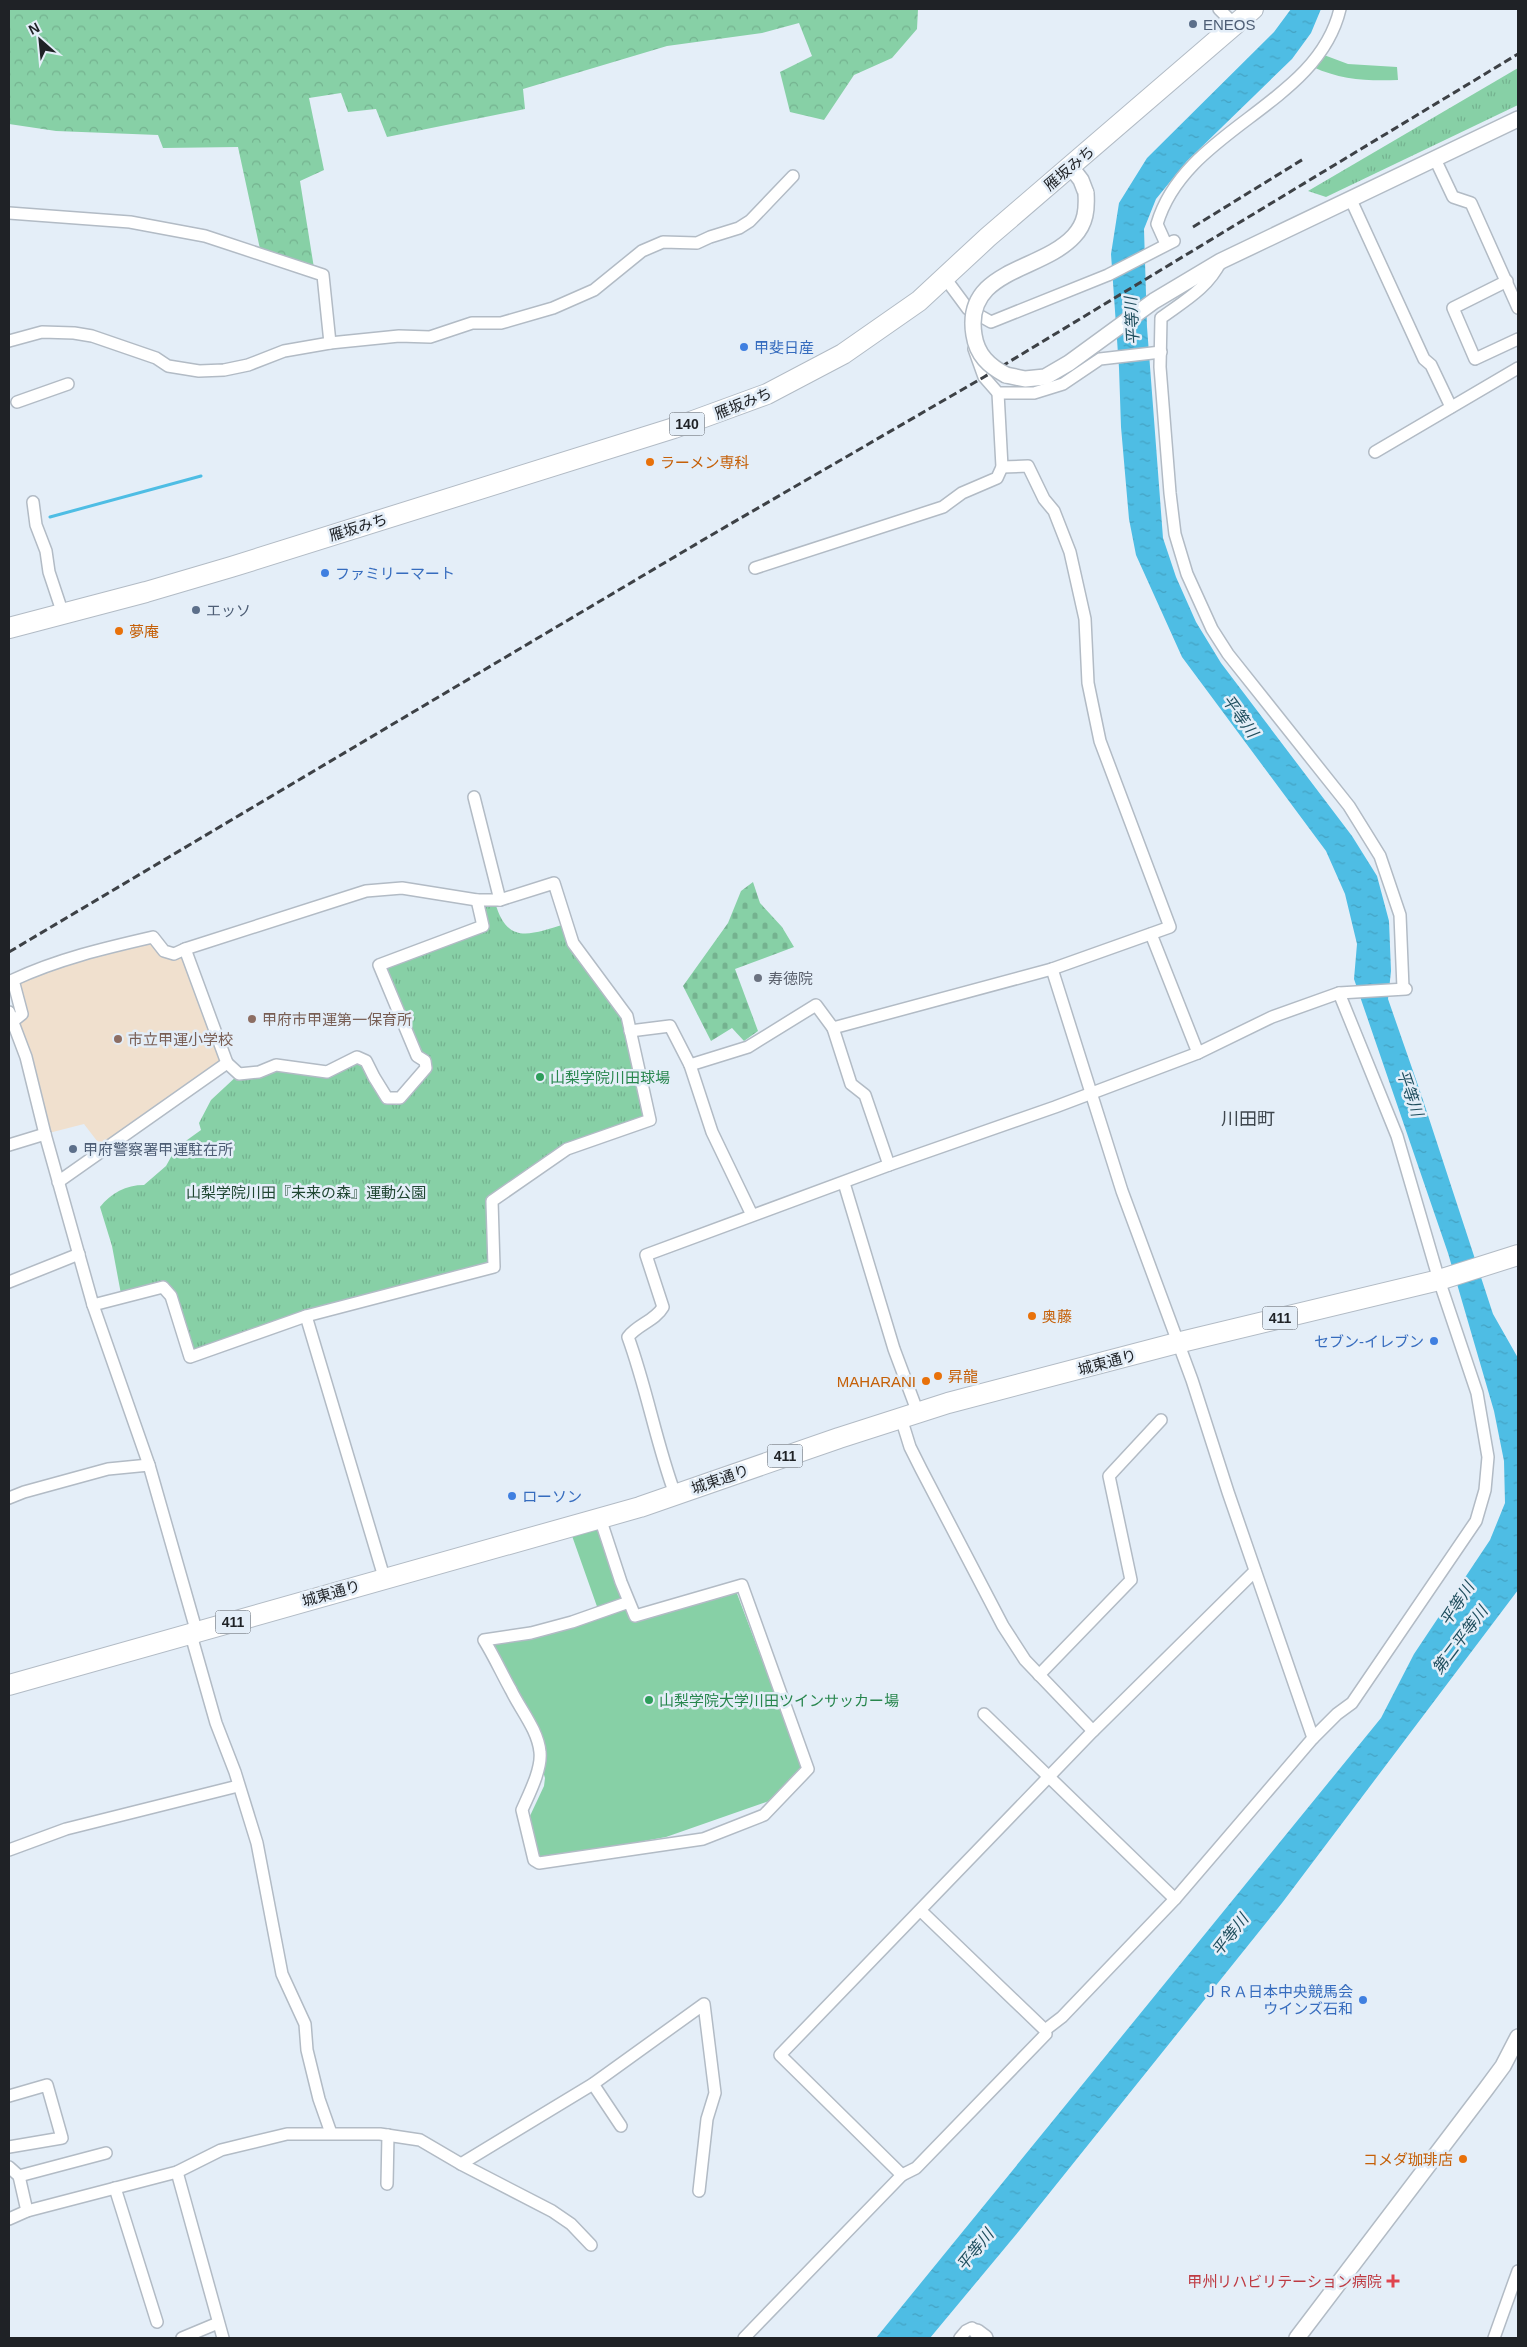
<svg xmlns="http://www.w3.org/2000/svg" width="1527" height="2347" viewBox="0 0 1527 2347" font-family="Arial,'Noto Sans JP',sans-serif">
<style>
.education{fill:#f0e0ce}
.grass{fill:#87d0a6}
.forest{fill:url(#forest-crowns)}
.cemetery{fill:url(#cemetery-stones)}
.park{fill:url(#park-tufts)}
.water{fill:url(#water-ripples)}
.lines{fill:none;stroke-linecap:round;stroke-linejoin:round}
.stream{stroke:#4ebde4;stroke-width:3}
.street-casing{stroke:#b2bbc5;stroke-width:14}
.secondary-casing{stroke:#b2bbc5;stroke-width:18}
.highway-casing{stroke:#b2bbc5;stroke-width:22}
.street{stroke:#fff;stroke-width:11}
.secondary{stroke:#fff;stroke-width:15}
.highway{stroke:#fff;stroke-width:20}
.rail{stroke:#3d4146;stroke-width:3;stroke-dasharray:8 4;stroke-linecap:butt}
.secondary-bridge-casing{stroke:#b2bbc5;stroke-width:18;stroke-linecap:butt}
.secondary-bridge{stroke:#fff;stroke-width:15}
.service-dot{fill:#5c6f8a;stroke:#e4eef8;stroke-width:2}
.shop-dot{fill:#3f7fe0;stroke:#e4eef8;stroke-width:2}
.food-dot{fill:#e8710a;stroke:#e4eef8;stroke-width:2}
.worship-dot{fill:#6b7280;stroke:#e4eef8;stroke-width:2}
.education-dot{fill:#8d6e63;stroke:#e4eef8;stroke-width:2}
.leisure-dot{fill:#2e9e5b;stroke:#e4eef8;stroke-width:2}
.health-dot{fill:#e0444e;stroke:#e4eef8;stroke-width:2}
.labels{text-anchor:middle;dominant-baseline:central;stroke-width:5;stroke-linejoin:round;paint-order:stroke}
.shield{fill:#e4eef8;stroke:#5a5f65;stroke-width:1}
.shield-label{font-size:14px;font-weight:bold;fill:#1f2226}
.service-label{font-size:15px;fill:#4e5e75;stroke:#e4eef8;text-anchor:start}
.street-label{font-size:15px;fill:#1f2226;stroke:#e4eef8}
.shop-label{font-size:15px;fill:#366cbe;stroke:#e4eef8;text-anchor:start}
.food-label{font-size:15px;fill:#c56008;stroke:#e4eef8;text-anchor:start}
.worship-label{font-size:15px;fill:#5b616d;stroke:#e4eef8;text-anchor:start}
.education-label{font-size:15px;fill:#785e54;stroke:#e4eef8;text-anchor:start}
.leisure-label{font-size:15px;fill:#27864d;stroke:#e4eef8;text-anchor:start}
.park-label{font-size:15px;fill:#204732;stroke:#e4eef8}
.health-label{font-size:15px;fill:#be3a42;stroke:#e4eef8;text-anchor:end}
.water-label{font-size:16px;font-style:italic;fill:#1f4e5e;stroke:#e4eef8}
.quarter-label{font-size:18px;fill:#3e464d;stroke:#e4eef8}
</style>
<defs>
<pattern id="forest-crowns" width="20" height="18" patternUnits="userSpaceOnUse" patternTransform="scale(1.25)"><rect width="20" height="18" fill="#87d0a6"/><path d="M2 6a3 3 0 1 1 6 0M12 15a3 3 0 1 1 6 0" fill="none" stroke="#74b28f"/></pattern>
<pattern id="cemetery-stones" width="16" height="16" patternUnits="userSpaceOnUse" patternTransform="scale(1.25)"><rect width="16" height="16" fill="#87d0a6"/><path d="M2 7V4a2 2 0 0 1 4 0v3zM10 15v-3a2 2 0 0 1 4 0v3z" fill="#74b28f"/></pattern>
<pattern id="park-tufts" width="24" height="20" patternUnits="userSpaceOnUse" patternTransform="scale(1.25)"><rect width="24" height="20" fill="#87d0a6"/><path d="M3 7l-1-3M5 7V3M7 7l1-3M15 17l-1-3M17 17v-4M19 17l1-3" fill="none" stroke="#74b28f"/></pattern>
<pattern id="water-ripples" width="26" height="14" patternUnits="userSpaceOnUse" patternTransform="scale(1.25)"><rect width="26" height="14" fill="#4ebde4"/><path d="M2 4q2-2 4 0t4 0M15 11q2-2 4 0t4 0" fill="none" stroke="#44a2c3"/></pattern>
</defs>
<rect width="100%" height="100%" fill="#e4eef8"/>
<polygon class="education" points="153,937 164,951 185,949 227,1063 104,1150 84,1124 45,1134 12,1022 22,1014 13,980"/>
<g class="grass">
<path d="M1324,55L1348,64L1397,67L1398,80C1367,81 1341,80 1313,67Z"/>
<polygon points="600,1525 632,1620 736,1591 802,1766 769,1801 666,1837 540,1860 529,1818 544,1786 545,1778 541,1765 545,1752 491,1644 600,1615 571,1533"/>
</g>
<polygon class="forest" points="9,9 918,9 917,29 892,58 854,75 824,120 790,112 780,72 812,56 799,23 762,33 667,46 523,89 525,109 387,137 376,109 348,112 341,93 309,98 324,170 300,181 314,268 260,249 238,147 163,148 158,135 56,131 9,124"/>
<polygon class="cemetery" points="753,882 760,903 782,927 794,947 735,969 758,1031 744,1041 732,1028 711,1041 683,986 728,923 741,891"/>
<g class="park">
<polygon points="1518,68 1518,105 1326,197 1308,191"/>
<path d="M477,900L495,902C507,946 531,934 565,924L627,1016L650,1120L595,1138L492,1201L494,1267L306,1316L190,1357L171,1287L165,1284L121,1294L112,1246L100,1207C111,1193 126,1185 144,1185L166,1166L176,1148L201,1130L199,1123L211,1100L239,1074L276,1065L327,1072L357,1057L387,1098H400L426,1067L379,965L482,926Z"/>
</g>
<polygon class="water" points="1291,9 1321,9 1311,33 1292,59 1187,161 1156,199 1144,229 1147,327 1163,538 1176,577 1196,622 1221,663 1352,836 1377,876 1389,921 1391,971 1388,999 1421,1094 1493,1314 1518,1358 1518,1590 1282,1903 1019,2231 930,2338 876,2338 1381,1718 1414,1654 1490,1540 1505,1503 1504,1461 1494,1411 1448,1253 1354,979 1357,944 1345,894 1326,851 1182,657 1136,555 1129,519 1121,427 1119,368 1111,254 1119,203 1147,158 1274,32"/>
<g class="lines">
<polyline class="stream" points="50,517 201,476"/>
<defs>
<g id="street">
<polyline points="1219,9 1235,25"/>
<polyline points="1435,159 1453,197 1471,203 1518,308"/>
<polyline points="1351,200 1424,359 1431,365 1451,407"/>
<polyline points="9,213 130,222 205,236 323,275 330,343"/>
<path d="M1166,244L1157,224C1185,128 1317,106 1340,9"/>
<path d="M1221,261C1208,288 1184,301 1161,318L1160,367L1170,493L1175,534L1187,574L1212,629L1228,654L1349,806L1380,856L1400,915L1403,988"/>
<polyline points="945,278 968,309 991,322 1108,275 1174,241"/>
<polyline points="1507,281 1453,308 1475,359 1518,339"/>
<polyline points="9,341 42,332 74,333 92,336 156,358 168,366 199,371 224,370 248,365 284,351 330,343 399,336 430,337 472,323 501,323 553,308 594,290 642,251 663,242 697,243 710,237 739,228 750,221 793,176"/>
<polyline points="974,349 984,377 998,393 1034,393 1063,384 1100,359 1161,352"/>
<polyline points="17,402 68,384"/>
<polyline points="1375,452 1518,368"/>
<polyline points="33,502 36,525 46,551 49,572 63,614"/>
<polyline points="755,568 943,507 962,493 997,478 1002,467 998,393"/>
<polyline points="474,797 500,900"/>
<polyline points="1151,934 1198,1053"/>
<polyline points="1052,969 1122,1191 1192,1380 1228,1492 1313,1738 1337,1714 1352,1703 1476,1521 1485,1490 1488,1457 1477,1393 1439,1280 1397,1136 1339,993"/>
<polyline points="9,1012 26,1057 45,1134 93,1305 163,1287 171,1296 190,1357 306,1316 494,1267 492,1201 567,1149 650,1120 627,1016 573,943 554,883 500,900 477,900 402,888 366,891 185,949 227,1063 58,1182"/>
<path d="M12,1022L22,1014L13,980C58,959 105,948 153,937L164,951L174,954L185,949"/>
<polyline points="833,1028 851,1084 865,1095 889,1165"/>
<polyline points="630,1031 670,1026 690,1065 748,1047 816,1005 833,1028 1052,969 1170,927 1100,741 1088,683 1085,619 1070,552 1054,511 1044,499 1028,466 1002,467"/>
<polyline points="227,1063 239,1074 259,1072 276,1065 327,1072 357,1057 366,1061 374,1077 387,1098 400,1098 426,1068 425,1061 417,1056 379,965 483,926 477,900"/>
<polyline points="690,1065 712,1132 752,1215"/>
<polyline points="9,1145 45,1134"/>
<polyline points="844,1183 894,1349 918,1413"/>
<polyline points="9,1282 79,1254"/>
<polyline points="93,1305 149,1465"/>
<polyline points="306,1316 384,1577"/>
<polyline points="901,1418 910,1447 921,1469 1003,1626 1025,1660 1093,1731"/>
<path d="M675,1494C656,1443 647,1389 628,1337C638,1324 655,1321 663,1307L646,1255L889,1165L1055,1107L1198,1053L1272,1017L1339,993L1406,989"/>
<polyline points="9,1498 24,1492 108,1469 149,1465 197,1633 193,1642 216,1723 235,1772 257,1843 282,1974 305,2024 307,2050 319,2099 331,2133"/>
<path d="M600,1518L621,1582L635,1616L742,1585L808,1769L764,1815L703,1839L539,1863L534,1860L522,1810C529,1794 542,1769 540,1752C538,1730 520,1709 511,1690C501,1672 495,1658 484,1640L531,1633L572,1622L629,1602"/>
<polyline points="1039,1675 1131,1580 1109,1476 1161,1420"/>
<polyline points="984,1714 1175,1899"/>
<polyline points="9,1850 66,1829 238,1786"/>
<polyline points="920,1910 1045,2030 1046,2034 916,2168 902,2175 780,2055 1093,1731 1255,1571"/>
<polyline points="1045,2030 1062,2017 1175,1899 1313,1738"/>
<polyline points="593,2084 621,2126"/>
<polyline points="9,2096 47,2085 62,2138 9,2147"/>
<polyline points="461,2164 593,2084 704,2004 715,2093 707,2119 699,2191"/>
<polyline points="9,2167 19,2176 27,2211"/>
<polyline points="177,2172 223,2338"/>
<polyline points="19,2176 106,2153"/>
<polyline points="387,2184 388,2135"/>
<polyline points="115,2188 157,2322"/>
<polyline points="9,2219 27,2211 177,2172 221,2150 287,2134 380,2134 420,2140 461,2164 552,2211 571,2224 591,2245"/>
<polyline points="182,2338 218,2323"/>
<polyline points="744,2338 902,2175"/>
<polyline points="960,2338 966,2331 972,2328 977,2332"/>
<polyline points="1494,2338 1518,2271"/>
</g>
<g id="secondary">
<polyline points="1071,167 1081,180 1086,193"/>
<polyline points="1006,375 1025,379 1045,377 1069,363 1154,301 1221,261 1518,119"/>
<polyline points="977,2332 985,2338"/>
<polyline points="1297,2338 1486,2089 1503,2066 1518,2037"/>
</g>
<g id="highway">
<polyline points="9,628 146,592 231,567 674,428 767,394 843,354 919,301 988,237 1253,9"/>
<polyline points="9,1685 640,1507 839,1438 948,1403 1177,1343 1439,1280 1518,1255"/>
</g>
</defs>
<use href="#street" class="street-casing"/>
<use href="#secondary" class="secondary-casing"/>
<use href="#highway" class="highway-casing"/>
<use href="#street" class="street"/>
<use href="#secondary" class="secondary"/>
<use href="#highway" class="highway"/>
<g class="rail">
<polyline points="1193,227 1305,158"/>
<polyline points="9,952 708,537 984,377 1518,54"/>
</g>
<defs>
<path id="secondary-bridge" d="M1006,375C989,366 977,355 974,335C963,269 1041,272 1074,236C1086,223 1087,209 1086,193"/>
</defs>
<use href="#secondary-bridge" class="secondary-bridge-casing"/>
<use href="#secondary-bridge" class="secondary-bridge"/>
</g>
<g class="service-dot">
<circle cx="1193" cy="24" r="5"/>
<circle cx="196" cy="610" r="5"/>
<circle cx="73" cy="1149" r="5"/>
</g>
<g class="shop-dot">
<circle cx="744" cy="347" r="5"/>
<circle cx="325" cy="573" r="5"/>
<circle cx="1434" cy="1341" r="5"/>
<circle cx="512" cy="1496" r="5"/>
<circle cx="1363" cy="2000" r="5"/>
</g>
<g class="food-dot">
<circle cx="650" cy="462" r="5"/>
<circle cx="119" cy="631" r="5"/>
<circle cx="1032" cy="1316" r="5"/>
<circle cx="938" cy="1376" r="5"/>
<circle cx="926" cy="1381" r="5"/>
<circle cx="1463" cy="2159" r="5"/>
</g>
<circle class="worship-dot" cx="758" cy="978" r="5"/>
<g class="education-dot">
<circle cx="252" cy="1019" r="5"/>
<circle cx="118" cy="1039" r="5"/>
</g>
<g class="leisure-dot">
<circle cx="540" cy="1077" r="5"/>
<circle cx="649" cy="1700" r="5"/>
</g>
<path class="health-dot" d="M1390.5 2273.5h5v5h5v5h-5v5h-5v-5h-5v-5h5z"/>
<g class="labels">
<g class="shield">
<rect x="669.5" y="412.5" width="35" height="23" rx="4"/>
<rect x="1262.5" y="1306.5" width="35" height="23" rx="4"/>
<rect x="767.5" y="1444.5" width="35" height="23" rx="4"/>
<rect x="215.5" y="1610.5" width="35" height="23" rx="4"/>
</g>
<g class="shield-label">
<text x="687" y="424">140</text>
<text x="1280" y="1318">411</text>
<text x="785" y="1456">411</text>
<text x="233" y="1622">411</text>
</g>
<g class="service-label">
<text x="1203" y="24">ENEOS</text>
<text x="206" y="610">エッソ</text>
<text x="83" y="1149">甲府警察署甲運駐在所</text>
</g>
<g class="street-label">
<text transform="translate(1069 168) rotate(-40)">雁坂みち</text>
<text transform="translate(743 403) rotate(-22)">雁坂みち</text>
<text transform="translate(358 527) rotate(-17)">雁坂みち</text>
<text transform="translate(1107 1362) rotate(-15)">城東通り</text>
<text transform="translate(720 1479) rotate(-19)">城東通り</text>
<text transform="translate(331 1593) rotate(-16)">城東通り</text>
</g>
<g class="shop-label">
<text x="754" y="347">甲斐日産</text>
<text x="335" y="573">ファミリーマート</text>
<text x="1424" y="1341" text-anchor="end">セブン-イレブン</text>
<text x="522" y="1496">ローソン</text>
<text x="1353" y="1991" text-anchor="end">ＪＲＡ日本中央競馬会<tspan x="1353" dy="17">ウインズ石和</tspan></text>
</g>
<g class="food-label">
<text x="660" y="462">ラーメン専科</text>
<text x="129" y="631">夢庵</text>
<text x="1042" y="1316">奥藤</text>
<text x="948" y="1376">昇龍</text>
<text x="916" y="1381" text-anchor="end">MAHARANI</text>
<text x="1453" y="2159" text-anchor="end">コメダ珈琲店</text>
</g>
<g class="worship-label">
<text x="768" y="978">寿徳院</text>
</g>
<g class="education-label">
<text x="262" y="1019">甲府市甲運第一保育所</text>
<text x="128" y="1039">市立甲運小学校</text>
</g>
<g class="leisure-label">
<text x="550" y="1077">山梨学院川田球場</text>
<text x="659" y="1700">山梨学院大学川田ツインサッカー場</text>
</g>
<g class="park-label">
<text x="306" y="1192">山梨学院川田『未来の森』運動公園</text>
</g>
<g class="health-label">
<text x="1382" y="2281">甲州リハビリテーション病院</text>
</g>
<g class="water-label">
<text transform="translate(1132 321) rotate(-93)">平等川</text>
<text transform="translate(1240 716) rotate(54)">平等川</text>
<text transform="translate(1410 1093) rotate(71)">平等川</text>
<text transform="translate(1457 1604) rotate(-57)">平等川</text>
<text transform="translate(1460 1640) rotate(-53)">第二平等川</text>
<text transform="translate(1230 1935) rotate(-52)">平等川</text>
<text transform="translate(975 2250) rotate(-51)">平等川</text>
</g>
<g class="quarter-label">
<text x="1248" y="1119">川田町</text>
</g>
</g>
<rect width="1527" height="2347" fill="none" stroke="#1f2226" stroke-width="20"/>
<g transform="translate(40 40) rotate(333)" stroke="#e4eef8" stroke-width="4" paint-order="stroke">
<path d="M0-4L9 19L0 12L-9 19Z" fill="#1f2226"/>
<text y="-8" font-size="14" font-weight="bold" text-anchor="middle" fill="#1f2226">N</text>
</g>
</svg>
